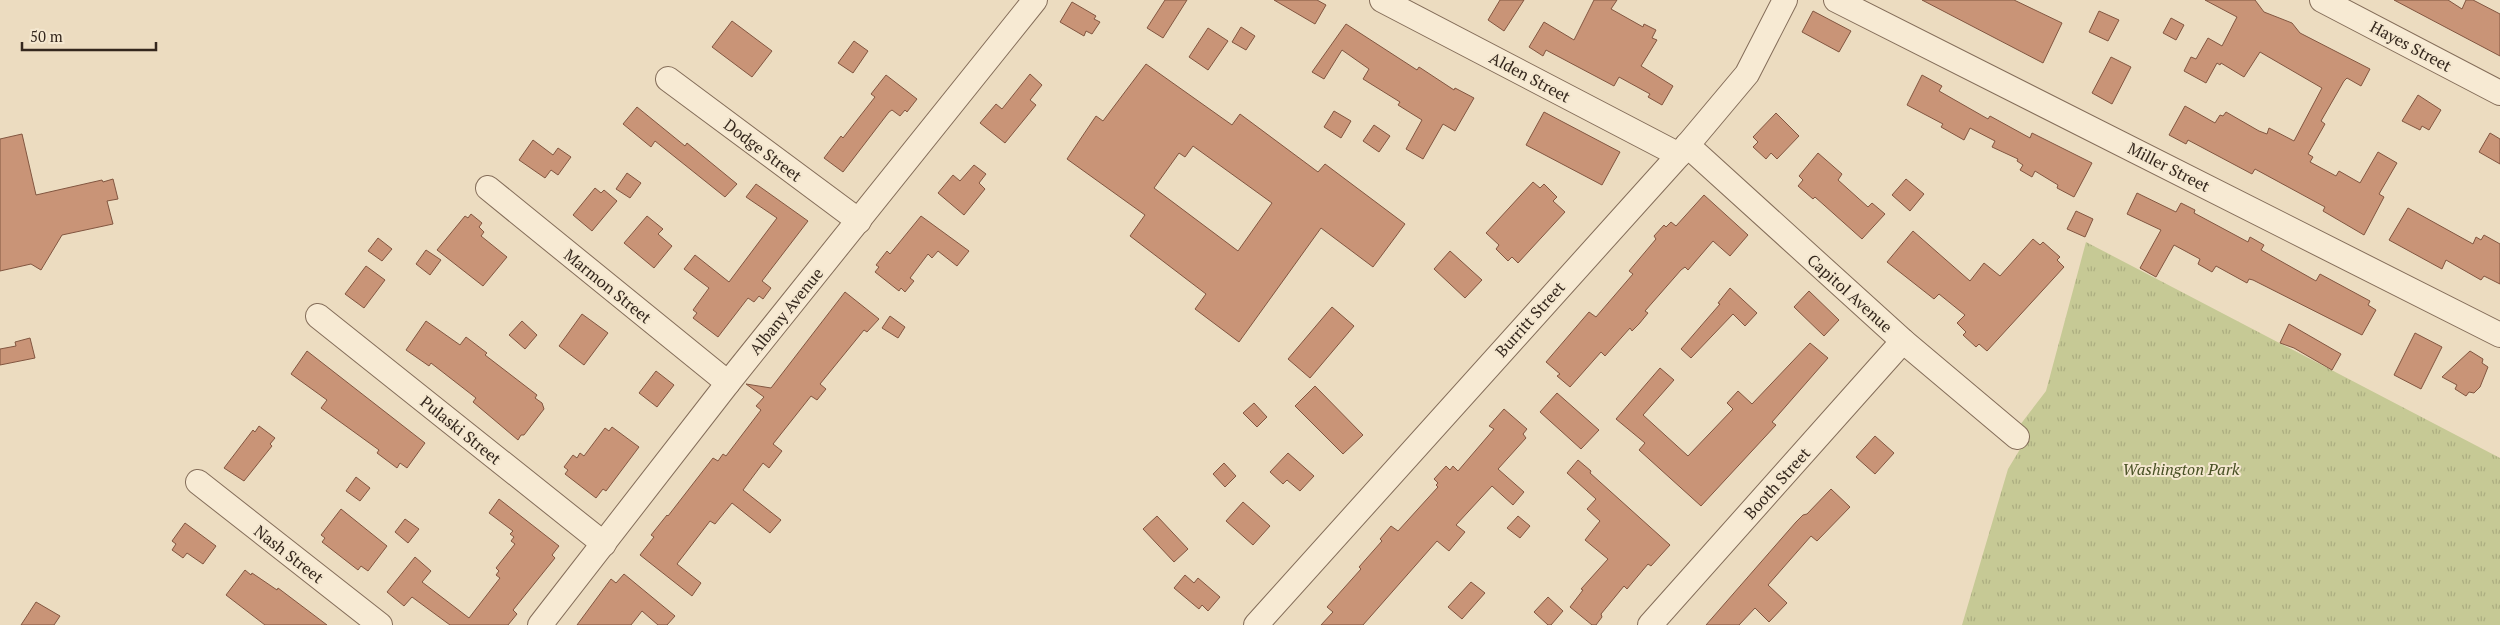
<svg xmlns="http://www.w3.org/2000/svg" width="2500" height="625" viewBox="0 0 2500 625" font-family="'PT Serif',serif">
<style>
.grass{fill:url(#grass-tufts)}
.building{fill:#c99477;stroke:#825640;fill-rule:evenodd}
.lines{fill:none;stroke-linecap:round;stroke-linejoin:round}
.minor-casing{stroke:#846d59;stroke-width:26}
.minor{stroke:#f7ead3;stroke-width:24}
.labels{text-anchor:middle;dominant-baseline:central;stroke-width:4;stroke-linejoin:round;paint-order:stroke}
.street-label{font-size:16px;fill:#34271d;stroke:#f4e7cf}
.park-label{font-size:16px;font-style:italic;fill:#485024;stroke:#f4e7cf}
</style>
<defs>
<pattern id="grass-tufts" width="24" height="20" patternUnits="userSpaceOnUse" patternTransform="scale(1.25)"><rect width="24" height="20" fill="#c6c995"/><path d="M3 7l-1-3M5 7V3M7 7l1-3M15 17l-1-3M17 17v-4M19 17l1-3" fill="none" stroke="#abad80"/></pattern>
</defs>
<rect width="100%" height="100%" fill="#ecdcc0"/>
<polygon class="grass" points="2086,242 2500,458 2500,625 1962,625 2008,469 2028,436 2028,433 2020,425 2046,391"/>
<g class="building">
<polygon points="1165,0 1187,0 1163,38 1147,28"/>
<polygon points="1274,0 1317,0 1326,5 1315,24"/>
<polygon points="1500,0 1524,0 1504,31 1488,20"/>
<polygon points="1594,0 1617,0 1611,9 1643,27 1644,24 1656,30 1652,38 1657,40 1641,66 1673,86 1662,105 1648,97 1650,94 1619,77 1614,86 1546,50 1543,56 1529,47 1544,22 1574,40"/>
<polygon points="1922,0 2014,0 2062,23 2043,63"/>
<polygon points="2205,0 2255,0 2264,12 2292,23 2300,33 2370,69 2361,86 2347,78 2344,81 2321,121 2325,124 2308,154 2313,157 2310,162 2336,176 2339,171 2360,183 2378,152 2397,163 2379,194 2384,197 2364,235 2323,211 2325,207 2255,169 2252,174 2188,140 2186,144 2169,135 2185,106 2215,123 2220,115 2223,116 2226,112 2259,131 2267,134 2269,128 2294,141 2322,88 2260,52 2244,77 2221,63 2220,65 2217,63 2206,83 2184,71 2191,57 2196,59 2208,38 2222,46 2237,17"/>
<polygon points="2394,0 2448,0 2462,9 2466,0 2473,0 2500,14 2500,56"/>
<polygon points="1072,2 1096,16 1094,19 1100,22 1092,34 1086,31 1084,36 1060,22"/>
<polygon points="1813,11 1851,31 1839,52 1802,32"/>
<polygon points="2099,11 2119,20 2108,41 2089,32"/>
<polygon points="2171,18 2184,25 2176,40 2163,33"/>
<polygon points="732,21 772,51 752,77 712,47"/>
<polygon points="1346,24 1417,70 1419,67 1454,90 1455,88 1474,98 1455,131 1443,124 1423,159 1406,149 1422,120 1398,105 1400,102 1363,79 1369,69 1342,50 1324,79 1312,72"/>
<polygon points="1241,27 1255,36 1246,50 1232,42"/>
<polygon points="1208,28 1228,41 1208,70 1189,57"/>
<polygon points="854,41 868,51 853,73 838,63"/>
<polygon points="2111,57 2131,67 2112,104 2092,93"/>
<path d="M1146,64L1232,125L1240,114L1318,172L1325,164L1405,224L1373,267L1321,228L1239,342L1195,309L1206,294L1130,236L1145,215L1067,159L1096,116L1103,121ZM1193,146L1272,203L1238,251L1154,188L1179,153L1185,157Z"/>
<polygon points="1030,74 1042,85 1030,100 1036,105 1005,143 980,123 996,104 1002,109"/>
<polygon points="886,75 917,99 907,112 905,110 900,116 892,110 889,112 843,172 824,158 841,136 843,138 875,97 871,94"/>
<polygon points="1922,75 1942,86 1939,91 1988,119 1990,116 2030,138 2032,133 2092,163 2074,197 2057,188 2058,185 2035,171 2032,177 2020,170 2023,165 2017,161 2018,159 1992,147 1995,141 1970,128 1964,140 1941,127 1943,124 1907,105"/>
<polygon points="2418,95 2441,110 2429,130 2422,126 2420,130 2402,121"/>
<polygon points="637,107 685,146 687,143 737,184 725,197 655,141 651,147 623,124"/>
<polygon points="1334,111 1351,121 1341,138 1324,127"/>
<polygon points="1544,112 1620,152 1602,185 1526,145"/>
<polygon points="1776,113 1799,136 1777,159 1771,153 1766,159 1753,147 1758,142 1753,137"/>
<polygon points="1374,125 1390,136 1379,152 1363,141"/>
<polygon points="2490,133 2500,139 2500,164 2479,152"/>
<polygon points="22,134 36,195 102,180 103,182 113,179 118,199 107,201 113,224 62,235 41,270 31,264 0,271 0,139"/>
<polygon points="533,140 553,155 558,148 571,157 558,175 551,170 545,178 519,160"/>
<polygon points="1818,153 1842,174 1838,180 1868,207 1872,203 1885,214 1862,239 1815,197 1813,199 1798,186 1803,180 1799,176"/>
<polygon points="974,165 986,174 979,183 985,189 964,215 938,193 953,175 960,181"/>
<polygon points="627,173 641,183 630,198 616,189"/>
<polygon points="1906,179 1924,194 1910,211 1892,195"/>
<polygon points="1533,182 1540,188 1544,184 1557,197 1553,201 1565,212 1518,263 1512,257 1508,261 1496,249 1499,245 1486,233"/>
<polygon points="756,184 808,221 762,281 771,288 763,299 759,296 754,302 748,298 718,337 693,318 697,313 693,310 709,288 684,269 695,255 729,282 777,218 746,197"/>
<polygon points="595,188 601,193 604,190 617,201 592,231 573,215"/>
<polygon points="2137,193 2176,212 2181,203 2195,210 2194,213 2248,242 2250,237 2264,245 2261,250 2316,281 2320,274 2370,301 2368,305 2376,310 2362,335 2253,280 2249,279 2247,283 2216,266 2212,272 2198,264 2200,259 2174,245 2156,277 2140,268 2161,230 2127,214"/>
<polygon points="1704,195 1748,235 1730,256 1713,241 1688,270 1685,267 1681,270 1645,311 1648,313 1639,324 1632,331 1630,328 1605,356 1601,352 1570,387 1557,376 1560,374 1546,362 1589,312 1596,317 1633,274 1629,271 1651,245 1656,239 1654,236 1664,225 1666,227 1671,222 1676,226"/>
<polygon points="2408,208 2473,244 2476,237 2481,240 2484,235 2500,244 2500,284 2484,276 2481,280 2446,260 2442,269 2389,240"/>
<polygon points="2076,211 2093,219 2085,237 2067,229"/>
<polygon points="471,214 482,223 479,227 484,232 481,236 507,257 483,286 437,250 465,216 468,218"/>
<polygon points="647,216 663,229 658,234 672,246 654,268 624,243"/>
<polygon points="921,216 969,251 957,266 938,251 932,258 928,254 910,278 914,281 905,292 901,288 899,291 875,272 879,267 876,265 887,251 890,254"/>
<polygon points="1913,231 1970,281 1984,263 2000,276 2033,239 2040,245 2043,242 2060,257 2057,260 2064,267 1987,351 1979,344 1976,347 1963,335 1966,332 1957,323 1965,315 1939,294 1934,299 1887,262"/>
<polygon points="378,238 392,249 382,261 368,251"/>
<polygon points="426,250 441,260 430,275 416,264"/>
<polygon points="1450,251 1482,280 1465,298 1434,269"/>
<polygon points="366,266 385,280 364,308 345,294"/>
<polygon points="1730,288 1757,313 1745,326 1733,314 1691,358 1681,349 1720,304 1718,303"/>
<polygon points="1809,291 1839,320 1824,336 1794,307"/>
<polygon points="845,292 879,319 867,332 864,330 820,384 826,389 817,400 811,396 773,444 782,451 769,468 763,463 743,490 781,520 770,533 732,503 715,524 710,521 677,564 701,583 692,596 640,555 654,537 651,535 667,515 668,516 713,458 718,461 723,454 726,456 761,410 756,406 764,397 746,384 771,388"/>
<polygon points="1332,307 1354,326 1310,378 1288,359"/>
<polygon points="582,314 608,333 584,365 559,346"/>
<polygon points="890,316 905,327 898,338 882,328"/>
<polygon points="426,321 460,345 466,337 487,353 485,355 537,395 535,398 542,403 544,409 524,435 521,435 518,440 473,402 476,398 431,363 429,366 406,350"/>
<polygon points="522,321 537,335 525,349 509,335"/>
<polygon points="2289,324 2341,354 2332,370 2294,348 2280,343"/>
<polygon points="2415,333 2442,347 2421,389 2394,375"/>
<polygon points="30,338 35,358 0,365 0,349 16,346 15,342"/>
<polygon points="1810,343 1828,358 1772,422 1776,425 1701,506 1639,450 1645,443 1616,419 1660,368 1674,380 1643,415 1688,456 1733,409 1727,403 1738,391 1752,404"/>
<polygon points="307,351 425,443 407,468 400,463 397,468 377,453 379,450 321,408 327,400 291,374"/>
<polygon points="2470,351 2483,359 2482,363 2488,367 2480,387 2474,393 2469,392 2466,396 2455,389 2457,385 2442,377"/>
<polygon points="656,371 674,385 657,407 639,393"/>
<polygon points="1315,386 1363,435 1343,454 1295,406"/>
<polygon points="1557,393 1599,430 1581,449 1540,412"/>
<polygon points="1254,403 1267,417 1257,427 1243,413"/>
<polygon points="1504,409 1527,429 1523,434 1526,438 1498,469 1524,492 1513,505 1492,486 1456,525 1465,532 1449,551 1437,541 1363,625 1321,625 1333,612 1327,607 1361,569 1359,567 1382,541 1380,539 1391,526 1398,531 1438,487 1436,485 1438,483 1434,479 1446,466 1450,470 1453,466 1458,471 1494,429 1489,426"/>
<polygon points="259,426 275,438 270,444 272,446 244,481 224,468 253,430 255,432"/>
<polygon points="612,427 639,447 606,491 603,489 596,498 565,474 568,470 564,467 573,455 577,458 580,453 584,456 605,428 609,431"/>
<polygon points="1875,436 1894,453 1875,474 1856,457"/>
<polygon points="1288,453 1314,476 1300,491 1287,480 1283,484 1270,472"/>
<polygon points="1578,460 1591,471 1590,473 1670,545 1651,566 1648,564 1627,589 1624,586 1601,614 1602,617 1596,625 1592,625 1570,607 1583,590 1581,589 1608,559 1585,540 1600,521 1587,509 1596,499 1567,473"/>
<polygon points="1224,463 1236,476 1225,487 1213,474"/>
<polygon points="356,477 370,488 360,501 346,491"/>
<polygon points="1831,489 1850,507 1817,541 1811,536 1768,585 1787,603 1769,622 1755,608 1739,625 1706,625 1796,522 1803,515 1807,514"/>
<polygon points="499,499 559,546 552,555 555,558 513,610 517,614 508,625 450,625 412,597 404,606 387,592 415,557 431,571 422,582 469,618 500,578 496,575 499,571 496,568 515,544 511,541 514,537 510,534 513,531 489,513"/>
<polygon points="1243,502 1270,526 1253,545 1226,521"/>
<polygon points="341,509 387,546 368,571 361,566 358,570 322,542 325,538 321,535"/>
<polygon points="1157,516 1188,549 1174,562 1143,529"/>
<polygon points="1518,516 1530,526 1520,538 1507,528"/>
<polygon points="405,519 419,529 408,543 395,532"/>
<polygon points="185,523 216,546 203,564 187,553 183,558 172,550 176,544 172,541"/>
<polygon points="245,570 251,575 252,573 277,590 278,588 327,625 265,625 226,595"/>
<polygon points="624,574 675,616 667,625 658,625 642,611 631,625 577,625 611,579 616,583"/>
<polygon points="1185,575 1194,583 1198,578 1220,597 1208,611 1202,605 1199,609 1174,588"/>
<polygon points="1471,582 1485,593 1462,619 1448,607"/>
<polygon points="1548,597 1563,611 1551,625 1548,625 1534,612"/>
<polygon points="36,602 60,616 54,625 21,625"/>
</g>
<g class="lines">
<defs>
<g id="minor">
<polyline points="1382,0 1679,155"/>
<polyline points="1836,0 2500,335"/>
<polyline points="2322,0 2500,93"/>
<polyline points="668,79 859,221"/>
<polyline points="1687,145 1903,341 2017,437"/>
<polyline points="488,188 728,383"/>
<polyline points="318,316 604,544"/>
<polyline points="198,482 380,625"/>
<polyline points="540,625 728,383 1035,0"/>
<polyline points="1256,625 1679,155 1747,74 1785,0"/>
<polyline points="1650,625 1903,341"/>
</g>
</defs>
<use href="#minor" class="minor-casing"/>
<use href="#minor" class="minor"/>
</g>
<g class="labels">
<g class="street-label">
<text transform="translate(2411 46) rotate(28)">Hayes Street</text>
<text transform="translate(1530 77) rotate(28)">Alden Street</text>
<text transform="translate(763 150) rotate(37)">Dodge Street</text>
<text transform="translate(2169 167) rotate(27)">Miller Street</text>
<text transform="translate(608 286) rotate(39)">Marmon Street</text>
<text transform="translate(1850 293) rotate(42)">Capitol Avenue</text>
<text transform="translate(786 311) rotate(-51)">Albany Avenue</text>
<text transform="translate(1530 319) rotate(-48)">Burritt Street</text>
<text transform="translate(461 430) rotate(39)">Pulaski Street</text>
<text transform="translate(1777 483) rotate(-48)">Booth Street</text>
<text transform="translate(289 554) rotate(38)">Nash Street</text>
</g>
<g class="park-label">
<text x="2181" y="469">Washington Park</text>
</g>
</g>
<path d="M22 42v8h134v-8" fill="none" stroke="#34271d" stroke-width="2.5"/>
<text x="30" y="42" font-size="15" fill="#34271d" stroke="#f4e7cf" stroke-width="4" paint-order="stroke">50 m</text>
</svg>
